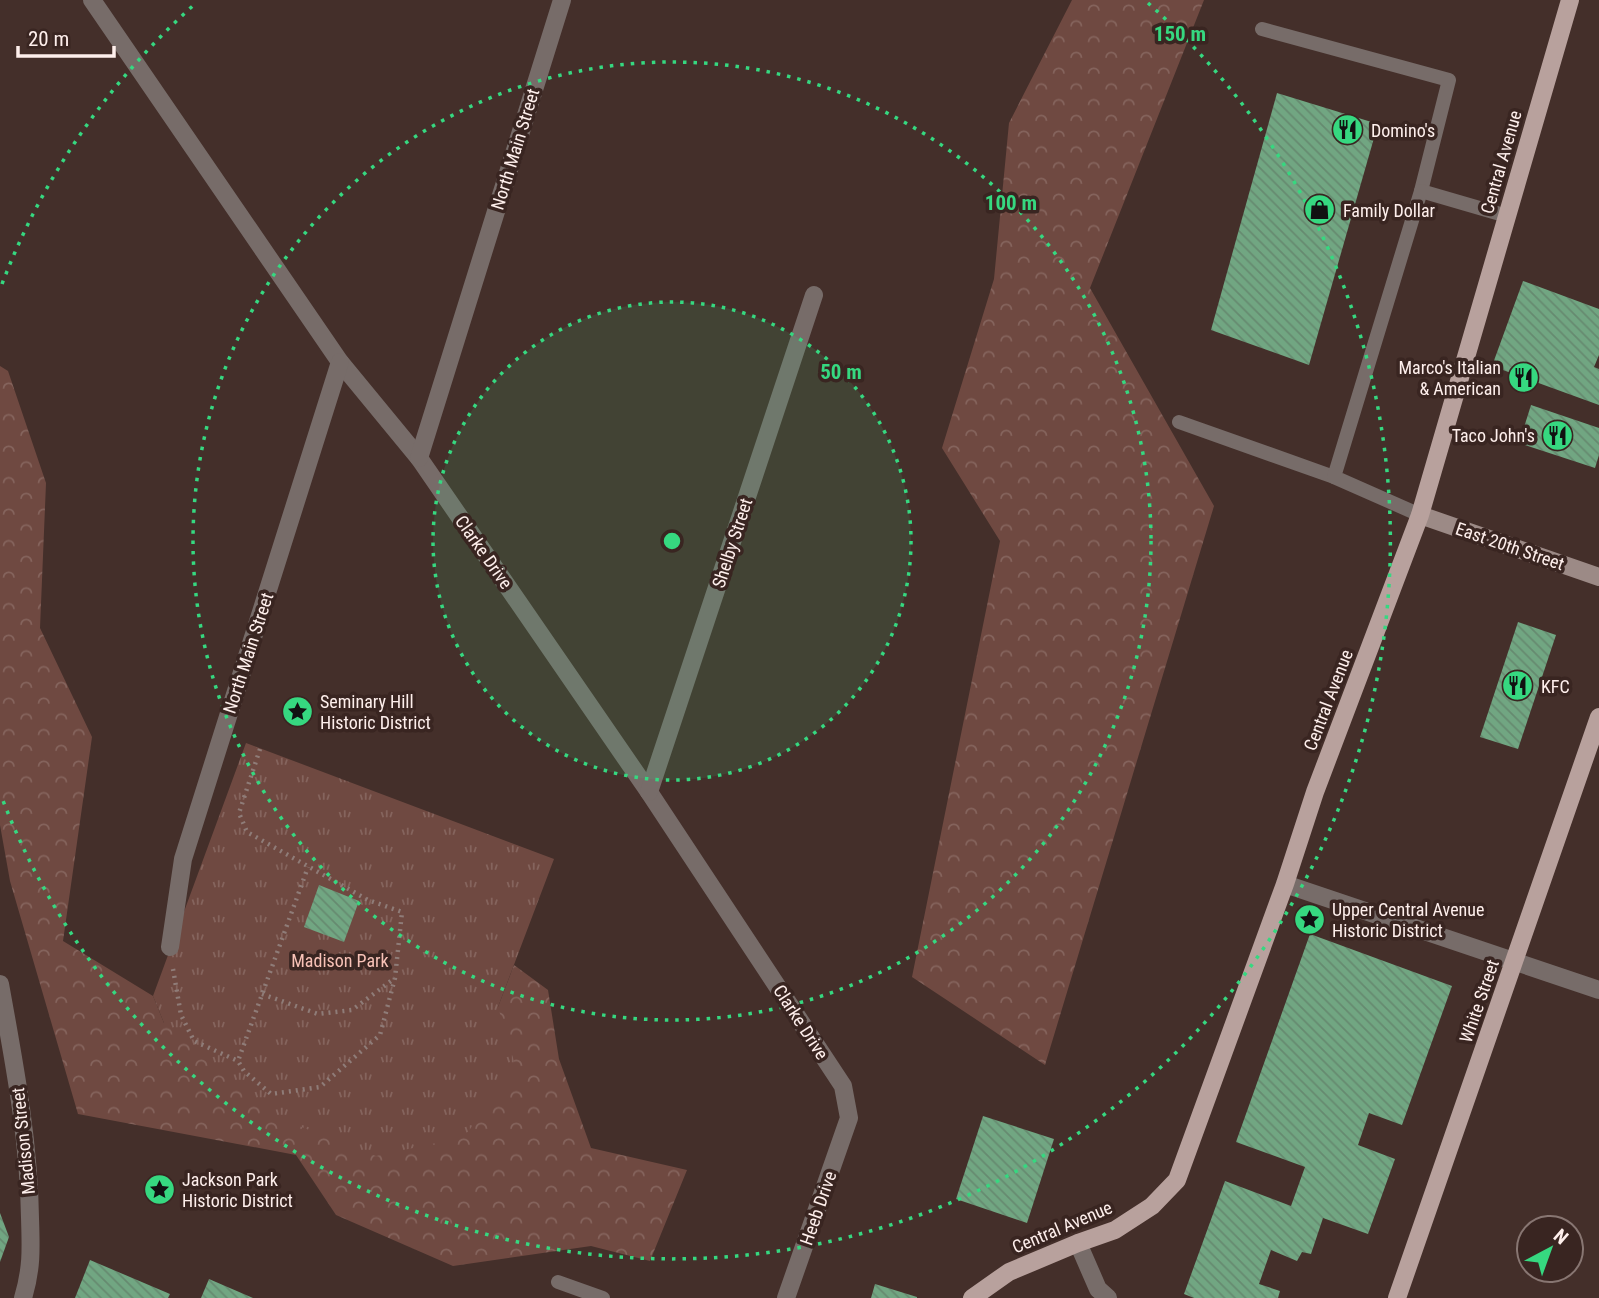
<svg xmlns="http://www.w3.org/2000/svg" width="1599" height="1298" viewBox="0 0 1599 1298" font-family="'Roboto Condensed',sans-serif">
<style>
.forest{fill:url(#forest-crowns)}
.park{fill:url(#park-tufts)}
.building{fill:url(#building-back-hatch)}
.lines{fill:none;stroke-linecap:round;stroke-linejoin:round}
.path{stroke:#8f7c78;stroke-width:4.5;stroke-dasharray:2 5;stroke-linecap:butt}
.lane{stroke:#776c69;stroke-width:14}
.street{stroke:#776c69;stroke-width:18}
.secondary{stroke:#9c8a86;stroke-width:18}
.primary{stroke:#b8a19d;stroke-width:18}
.ring{fill:none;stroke:#36d880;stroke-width:3.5;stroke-dasharray:3.5 7}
.labels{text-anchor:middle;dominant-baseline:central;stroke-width:7;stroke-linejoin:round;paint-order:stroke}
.poi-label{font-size:18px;fill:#feefec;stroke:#392521;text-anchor:start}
.street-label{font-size:18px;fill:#feefec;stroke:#392521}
.park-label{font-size:18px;fill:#f8c2b7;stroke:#392521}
.centre{fill:#36d880;stroke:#392521;stroke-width:3.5}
.ring-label{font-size:21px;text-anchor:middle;font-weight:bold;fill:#36d880;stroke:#392521;stroke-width:7;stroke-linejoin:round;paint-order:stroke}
</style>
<defs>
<pattern id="forest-crowns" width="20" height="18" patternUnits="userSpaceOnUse" patternTransform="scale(1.75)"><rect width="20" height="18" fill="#6f4941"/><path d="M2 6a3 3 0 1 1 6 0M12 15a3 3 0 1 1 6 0" fill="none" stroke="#85645d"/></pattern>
<pattern id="park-tufts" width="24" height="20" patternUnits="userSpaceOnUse" patternTransform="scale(1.75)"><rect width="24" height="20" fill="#6f4941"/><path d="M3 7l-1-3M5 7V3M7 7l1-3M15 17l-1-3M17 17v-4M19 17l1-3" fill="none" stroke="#85645d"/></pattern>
<pattern id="building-back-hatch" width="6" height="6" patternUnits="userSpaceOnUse" patternTransform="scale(1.75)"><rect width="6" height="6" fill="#71a682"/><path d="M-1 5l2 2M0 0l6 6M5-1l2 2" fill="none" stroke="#668a70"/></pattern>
</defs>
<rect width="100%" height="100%" fill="#442f2a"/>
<g class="forest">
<polygon points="1072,0 1204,0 1090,288 1214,506 1045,1065 912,977 1000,541 942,448 994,279 1009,123"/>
<polygon points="0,366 8,371 46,483 40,628 92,737 63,941 153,996 164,1023 498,1007 514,965 548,990 559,1059 591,1148 687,1170 650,1261 591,1246 453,1266 336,1215 296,1155 78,1114 10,881 0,825"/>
</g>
<polygon class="park" points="246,743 554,859 498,1007 516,1068 464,1137 376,1156 263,1112 164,1023 153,996"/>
<g class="building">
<polygon points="1277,93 1378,124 1309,365 1211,330"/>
<polygon points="1523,281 1599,309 1599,355 1594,367 1599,369 1599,405 1492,366"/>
<polygon points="1531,405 1599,428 1599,455 1595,468 1519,443"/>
<polygon points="1518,622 1556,635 1518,749 1480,737"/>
<polygon points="319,885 359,901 344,942 304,927"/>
<polygon points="1310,934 1452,986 1402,1125 1369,1113 1358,1145 1395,1159 1368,1234 1323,1218 1311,1254 1302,1252 1297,1261 1271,1250 1259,1284 1280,1291 1278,1298 1194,1298 1184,1294 1225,1181 1291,1206 1305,1167 1236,1142"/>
<polygon points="983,1116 1054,1139 1027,1223 956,1199"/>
<polygon points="0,1213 9,1237 0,1262"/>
<polygon points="90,1260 170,1294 168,1298 75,1298"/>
<polygon points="209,1279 253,1298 201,1298"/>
<polygon points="875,1284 917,1297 917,1298 871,1298"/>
</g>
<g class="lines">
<g class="path">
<polyline points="260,749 239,813 247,832 368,900 402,912 395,978 380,1035 320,1087 271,1094 244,1071 238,1061 308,867"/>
<polyline points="173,969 181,1015 194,1041 238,1061"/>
<polyline points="262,994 318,1014 352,1010 395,978"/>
</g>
<g class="lane">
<polyline points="1262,29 1449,80 1421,191"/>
<polyline points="1179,422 1334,477"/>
<polyline points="1420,515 1334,477 1421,191 1507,216"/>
<polyline points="558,1282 603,1298"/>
</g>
<g class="street">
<polyline points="92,0 340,362 419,458 649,792 843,1086 849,1118 786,1298"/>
<polyline points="419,458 562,0"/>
<polyline points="649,792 814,295"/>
<polyline points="1285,884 1599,990"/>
<polyline points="170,947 183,859 340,362"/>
<path d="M0,984C14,1062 29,1139 30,1218C31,1249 32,1268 23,1298"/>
<polyline points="1078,1243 1098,1289 1108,1298"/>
</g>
<polyline class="secondary" points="1420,515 1599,577"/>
<g class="primary">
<polyline points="972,1298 1009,1272 1078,1243 1115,1230 1152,1206 1177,1180 1285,884 1315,792 1420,515 1570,0"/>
<polyline points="1397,1298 1599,717"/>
</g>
</g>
<circle cx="672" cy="541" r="239" fill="#36d880" fill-opacity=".12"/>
<g class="ring">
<circle cx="672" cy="541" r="239"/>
<circle cx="672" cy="541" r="479"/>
<path d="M2 284A718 718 0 0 1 196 3M1148 3A718 718 0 1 1 2 798"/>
</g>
<defs>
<symbol id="restaurant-disc" viewBox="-11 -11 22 22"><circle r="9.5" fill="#36d880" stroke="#392521"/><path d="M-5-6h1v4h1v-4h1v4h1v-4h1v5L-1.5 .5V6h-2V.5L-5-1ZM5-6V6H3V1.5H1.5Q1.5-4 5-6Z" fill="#111"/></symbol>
<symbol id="shop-disc" viewBox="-11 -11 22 22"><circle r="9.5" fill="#36d880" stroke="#392521"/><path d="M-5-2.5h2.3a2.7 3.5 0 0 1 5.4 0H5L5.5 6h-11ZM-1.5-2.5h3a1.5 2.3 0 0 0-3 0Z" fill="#111"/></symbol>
<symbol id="sight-disc" viewBox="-11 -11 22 22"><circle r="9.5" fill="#36d880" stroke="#392521"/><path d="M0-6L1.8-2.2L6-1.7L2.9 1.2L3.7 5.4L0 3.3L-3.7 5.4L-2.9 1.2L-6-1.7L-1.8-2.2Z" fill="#111"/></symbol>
</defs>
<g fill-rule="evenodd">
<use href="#restaurant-disc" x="1330" y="112" width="35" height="35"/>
<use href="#shop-disc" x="1302" y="192" width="35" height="35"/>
<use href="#restaurant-disc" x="1506" y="360" width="35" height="35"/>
<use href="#restaurant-disc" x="1540" y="418" width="35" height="35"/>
<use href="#restaurant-disc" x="1500" y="668" width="35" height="35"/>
<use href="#sight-disc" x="280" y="694" width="35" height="35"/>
<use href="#sight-disc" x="1292" y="902" width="35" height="35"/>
<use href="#sight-disc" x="142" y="1172" width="35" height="35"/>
</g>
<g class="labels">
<g class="poi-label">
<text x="1371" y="130">Domino's</text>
<text x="1343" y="210">Family Dollar</text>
<text x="1501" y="367" text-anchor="end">Marco's Italian<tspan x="1501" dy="21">&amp; American</tspan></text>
<text x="1535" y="435" text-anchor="end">Taco John's</text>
<text x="1541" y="686">KFC</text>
<text x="320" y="701">Seminary Hill<tspan x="320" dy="21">Historic District</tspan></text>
<text x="1332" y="909">Upper Central Avenue<tspan x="1332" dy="21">Historic District</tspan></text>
<text x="182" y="1179">Jackson Park<tspan x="182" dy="21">Historic District</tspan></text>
</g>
<g class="street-label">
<text transform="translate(515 149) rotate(-73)">North Main Street</text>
<text transform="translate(1501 162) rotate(-74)">Central Avenue</text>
<text transform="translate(732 543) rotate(-72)">Shelby Street</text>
<text transform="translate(1510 546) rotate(19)">East 20th Street</text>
<text transform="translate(484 552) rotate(55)">Clarke Drive</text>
<text transform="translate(248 653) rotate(-72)">North Main Street</text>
<text transform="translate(1328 700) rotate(-69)">Central Avenue</text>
<text transform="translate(1479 1001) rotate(-71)">White Street</text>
<text transform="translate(801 1022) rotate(57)">Clarke Drive</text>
<text transform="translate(23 1141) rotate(-96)">Madison Street</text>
<text transform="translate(818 1208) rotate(-71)">Heeb Drive</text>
<text transform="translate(1062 1227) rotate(-23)">Central Avenue</text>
</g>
<g class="park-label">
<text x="340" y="960">Madison Park</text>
</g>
</g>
<circle cx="672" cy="541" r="10" class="centre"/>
<g class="ring-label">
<text x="1180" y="41">150 m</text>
<text x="1011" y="210">100 m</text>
<text x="841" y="379">50 m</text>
</g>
<g transform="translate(1550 1249) rotate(41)"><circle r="33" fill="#392521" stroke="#887672" stroke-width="2"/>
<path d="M0-5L12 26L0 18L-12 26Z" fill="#36d880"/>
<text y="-10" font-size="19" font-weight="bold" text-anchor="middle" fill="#feefec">N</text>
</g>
<path d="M18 46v10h96v-10" fill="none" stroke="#feefec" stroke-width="3.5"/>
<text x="28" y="46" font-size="21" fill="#feefec" stroke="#392521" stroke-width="5" paint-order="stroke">20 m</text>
</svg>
